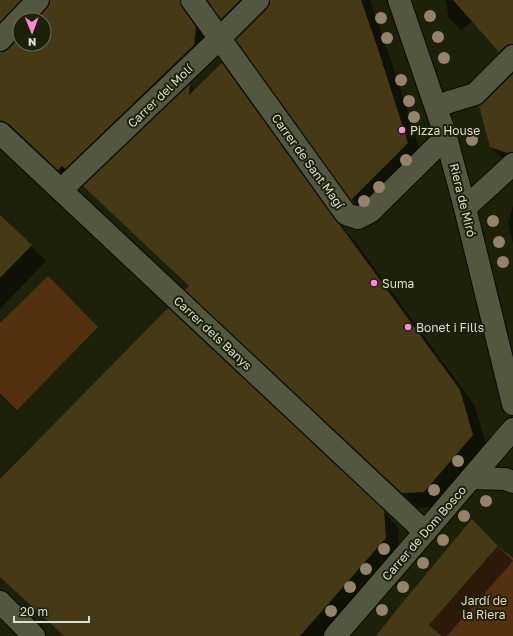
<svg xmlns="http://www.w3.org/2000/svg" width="513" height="636" viewBox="0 0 513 636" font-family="'Golos Text',sans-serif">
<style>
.green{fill:#53300f}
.shadow{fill:#0007;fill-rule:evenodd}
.building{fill:#463915}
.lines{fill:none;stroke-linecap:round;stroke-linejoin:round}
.minor-casing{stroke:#080a00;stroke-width:24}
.minor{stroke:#53573f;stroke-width:22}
.tree{fill:#94836b}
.poi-dot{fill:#fe86e0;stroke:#1e210a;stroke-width:1.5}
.labels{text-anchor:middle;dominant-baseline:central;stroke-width:4;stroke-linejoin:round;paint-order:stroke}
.street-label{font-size:12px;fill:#dbded0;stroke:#1e210a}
.poi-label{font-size:12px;fill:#dbded0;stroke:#1e210a;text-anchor:start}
.park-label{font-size:12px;fill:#f4d4bb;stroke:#1e210a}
</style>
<rect width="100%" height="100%" fill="#1e210a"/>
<g class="green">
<polygon points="48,276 98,327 17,410 0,393 0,323"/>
<polygon points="498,546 513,558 513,636 442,636 415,612 446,605"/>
</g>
<g class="shadow">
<path d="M0,0H370L393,66L423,159L367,214L352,199L268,9L272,2L264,6L237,34L222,18L210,3L207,2L211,43L74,185L25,139L19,136H17L0,119ZM52,1L38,20H44V44H20V39L10,49L2,54L6,47L44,6Z"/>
<polygon points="445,0 513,0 513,62 512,63 500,51 473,21 461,30 449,18"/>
<polygon points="222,65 237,80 348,234 355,241 475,406 488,451 439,507 418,508 202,305 190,287 85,186 190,85 195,90"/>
<polygon points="513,75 513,162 503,159 491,147 484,104"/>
<polygon points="513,205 513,244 508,224"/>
<polygon points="0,217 46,261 0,309"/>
<polygon points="0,480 383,511 398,527 400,553 329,636 64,636 0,576"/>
<polygon points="472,521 513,561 447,636 377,636"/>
</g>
<g class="building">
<polygon points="0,0 21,0 0,22"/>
<polygon points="50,0 180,0 182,7 196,27 194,45 65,169 62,166 58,170 9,124 0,120 0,52 4,52 9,49 20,37 20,44 44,44 44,20 36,20 47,8 50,3"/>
<polygon points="207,0 240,0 221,19"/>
<polygon points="270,0 361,0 378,49 408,143 351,200 236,40 267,9 270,4"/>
<polygon points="453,0 513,0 513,44 509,44 504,47 499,52"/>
<polygon points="222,63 336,221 340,225 460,390 473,435 424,492 402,493 185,290 189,286 83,186 190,84 189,95"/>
<polygon points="513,74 513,152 507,153 490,147 479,106 484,103"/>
<polygon points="0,215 32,245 0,278"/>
<polygon points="168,308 384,510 386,538 300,636 64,636 0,577 0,479"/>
<polygon points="472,519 498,546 429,625 442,636 376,636 403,602"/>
</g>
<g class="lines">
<defs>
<g id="minor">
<polyline points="192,0 346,214 358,218 370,212 446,137"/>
<polyline points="399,0 446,137 465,208 513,404"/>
<polyline points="0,40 38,0"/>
<polyline points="436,106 475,94 513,56"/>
<polyline points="0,133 425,532"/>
<polyline points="61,190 219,39 258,0"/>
<polyline points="465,208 513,164"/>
<polyline points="471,478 505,479 513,482"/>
<polyline points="0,602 34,636"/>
<polyline points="335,636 425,532 513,429"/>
</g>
</defs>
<use href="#minor" class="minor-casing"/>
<use href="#minor" class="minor"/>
</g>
<g class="tree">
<circle cx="430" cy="16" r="6"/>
<circle cx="381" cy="18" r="6"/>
<circle cx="438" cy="37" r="6"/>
<circle cx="387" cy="38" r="6"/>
<circle cx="444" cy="58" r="6"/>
<circle cx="401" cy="80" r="6"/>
<circle cx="409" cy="101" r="6"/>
<circle cx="414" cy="117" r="6"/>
<circle cx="472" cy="140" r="6"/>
<circle cx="406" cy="160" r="6"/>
<circle cx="379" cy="187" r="6"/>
<circle cx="364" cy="201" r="6"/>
<circle cx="493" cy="221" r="6"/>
<circle cx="499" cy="242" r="6"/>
<circle cx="503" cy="262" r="6"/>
<circle cx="458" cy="461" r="6"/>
<circle cx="434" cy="490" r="6"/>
<circle cx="486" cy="501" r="6"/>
<circle cx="464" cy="516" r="6"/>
<circle cx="443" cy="540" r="6"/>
<circle cx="384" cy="549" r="6"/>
<circle cx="423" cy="563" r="6"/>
<circle cx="366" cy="569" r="6"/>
<circle cx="350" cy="587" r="6"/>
<circle cx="403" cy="587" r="6"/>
<circle cx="382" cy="610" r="6"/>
<circle cx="331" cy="611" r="6"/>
</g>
<g class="poi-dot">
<circle cx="402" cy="130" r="4"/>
<circle cx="374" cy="283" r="4"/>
<circle cx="408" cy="327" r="4"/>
</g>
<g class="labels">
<g class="street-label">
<text transform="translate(160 96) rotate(-44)">Carrer del Molí</text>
<text transform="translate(308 161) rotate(54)">Carrer de Sant Magí</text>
<text transform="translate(463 200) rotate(76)">Riera de Miró</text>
<text transform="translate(213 333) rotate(43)">Carrer dels Banys</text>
<text transform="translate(424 533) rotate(-49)">Carrer de Dom Bosco</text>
</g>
<g class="poi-label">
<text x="410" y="130">Pizza House</text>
<text x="382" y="283">Suma</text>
<text x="416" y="327">Bonet i Fills</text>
</g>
<g class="park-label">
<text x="484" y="600">Jardí de<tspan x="484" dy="14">la Riera</tspan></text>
</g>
</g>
<g transform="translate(32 32) rotate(179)"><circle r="19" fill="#1e210a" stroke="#6a6d59"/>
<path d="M0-3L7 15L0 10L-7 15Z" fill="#fe86e0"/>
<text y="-6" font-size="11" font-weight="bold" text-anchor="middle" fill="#dbded0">N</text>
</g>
<path d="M14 616v6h75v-6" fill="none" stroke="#dbded0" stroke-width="2"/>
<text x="20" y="616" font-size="12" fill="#dbded0" stroke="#1e210a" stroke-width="3" paint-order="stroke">20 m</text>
</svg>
